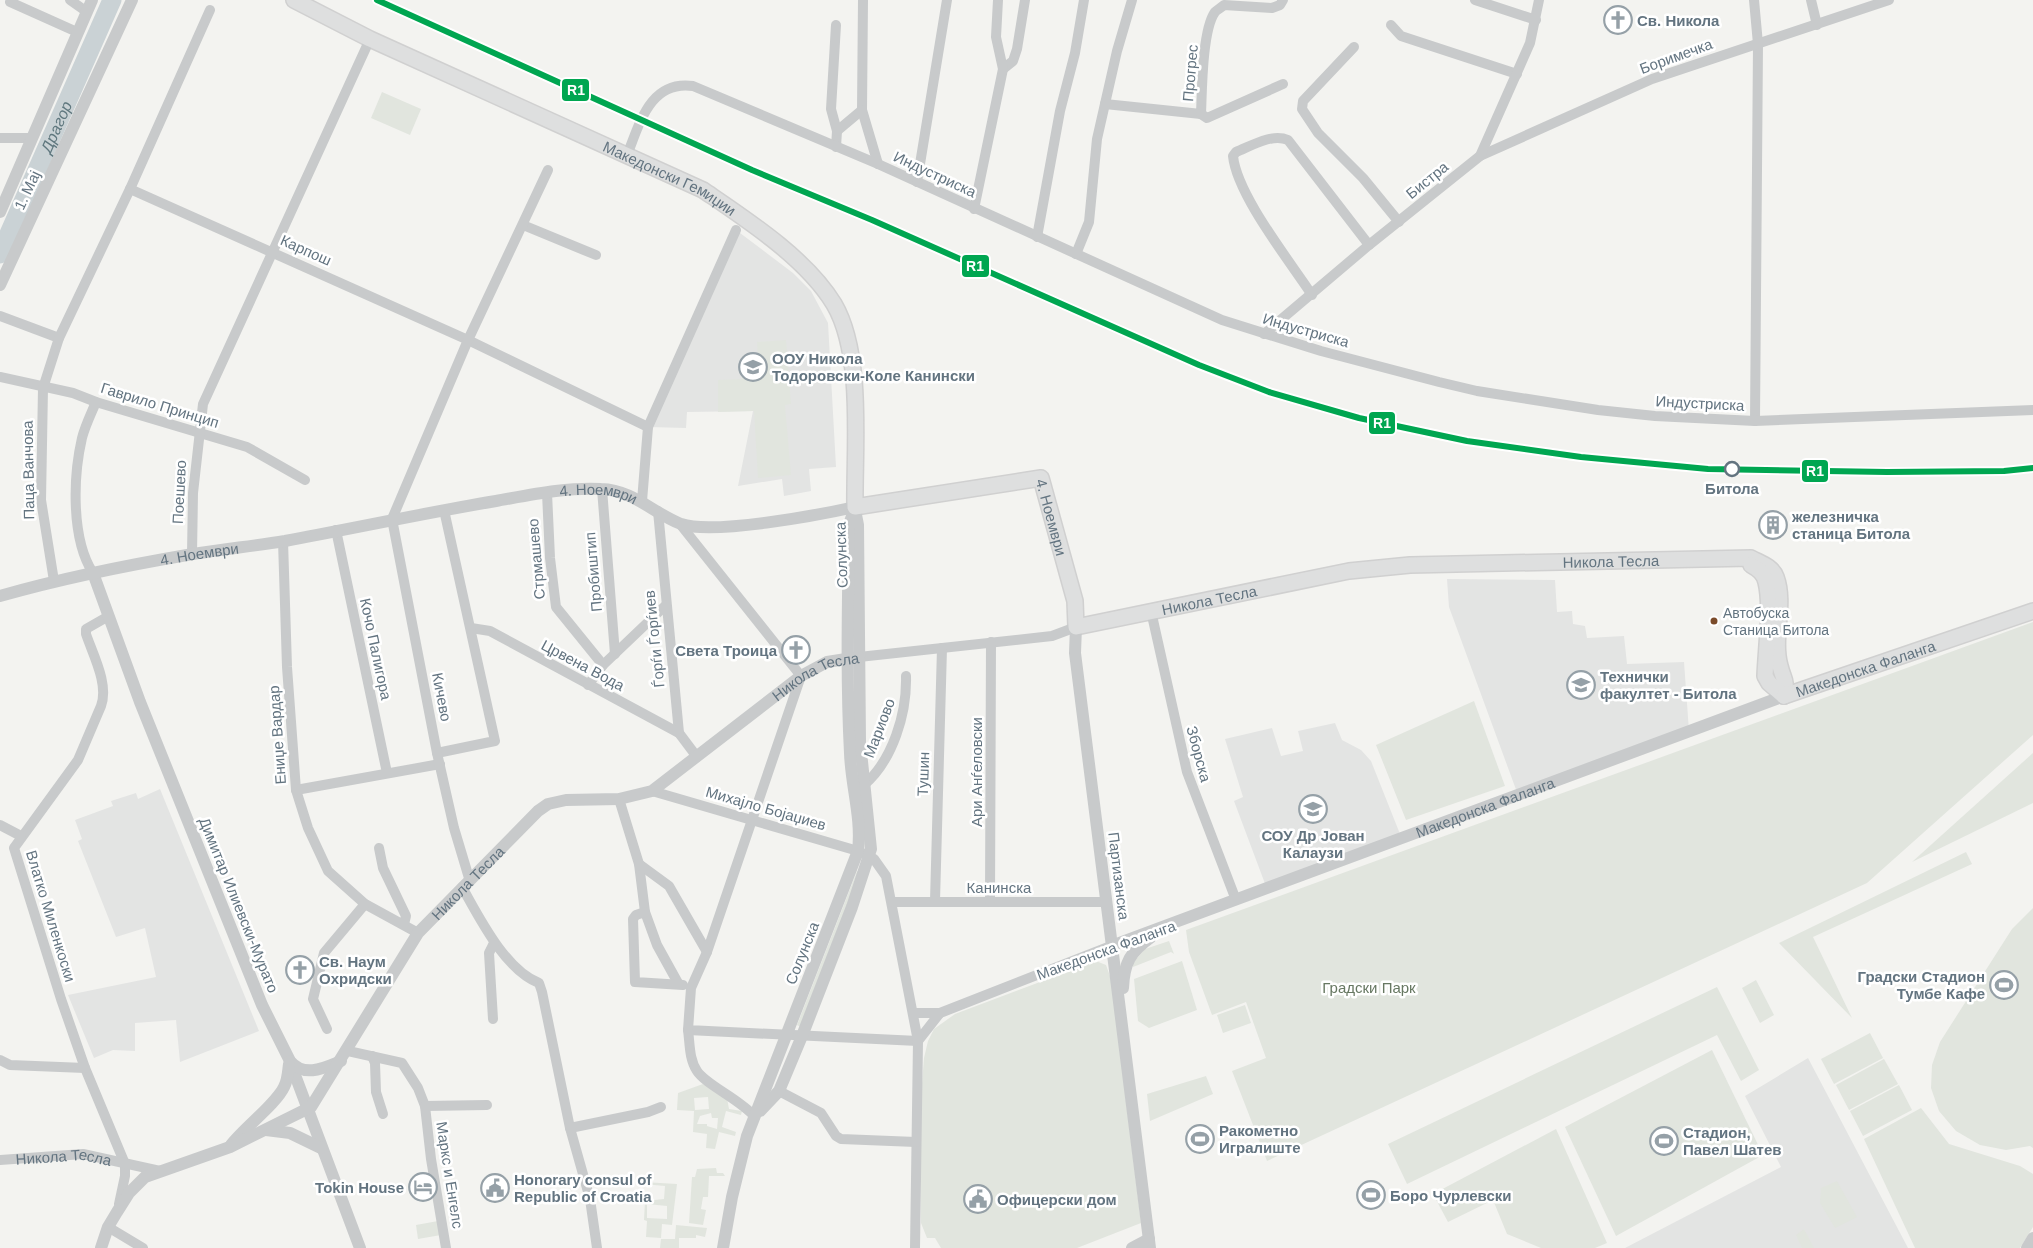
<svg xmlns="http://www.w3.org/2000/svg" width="2033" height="1248" viewBox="0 0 2033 1248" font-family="Arial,sans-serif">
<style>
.built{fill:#e3e4e3}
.green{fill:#e1e5de;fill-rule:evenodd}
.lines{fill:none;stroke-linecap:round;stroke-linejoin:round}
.river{stroke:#cad2d5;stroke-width:19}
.primary-casing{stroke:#d0d0d0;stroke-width:18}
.minor{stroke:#c8cacb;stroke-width:10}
.tertiary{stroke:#c8cacb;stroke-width:12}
.primary{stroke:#dedfdf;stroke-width:15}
.rail-1-casing{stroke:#fff;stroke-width:10}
.rail-1{stroke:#00a651;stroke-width:6}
.stop-dot{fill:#fff;stroke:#637480;stroke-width:2.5}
.bus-dot{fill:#7a4b2a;stroke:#fff;stroke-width:2}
.labels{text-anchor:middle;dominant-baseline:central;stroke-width:5;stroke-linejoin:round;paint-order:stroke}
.bus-label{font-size:14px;fill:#637480;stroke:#fff;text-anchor:start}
.poi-label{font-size:15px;font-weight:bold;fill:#637480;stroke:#fff;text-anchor:start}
.street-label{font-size:15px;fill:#637480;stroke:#fff}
.stop-label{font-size:15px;font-weight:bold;fill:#637480;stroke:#fff}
.park-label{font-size:15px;fill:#677862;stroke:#fff}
.water-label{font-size:16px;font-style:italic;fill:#5f777e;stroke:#fff}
.line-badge{stroke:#fff;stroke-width:2}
.badge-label{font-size:14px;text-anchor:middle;font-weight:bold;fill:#fff}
</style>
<rect width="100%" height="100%" fill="#f3f3f0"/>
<g class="built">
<polygon points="736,230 793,273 811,291 828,323 836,467 809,469 811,491 784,496 782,479 738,486 753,411 687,412 686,428 649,427"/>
<polygon points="1447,579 1555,580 1557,612 1572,611 1573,624 1585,626 1587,638 1624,636 1627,664 1684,662 1689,731 1518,795 1449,607"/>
<polygon points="1335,723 1342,740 1361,750 1371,761 1402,839 1267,889 1234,801 1243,797 1225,739 1272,728 1281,756 1303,751 1298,731"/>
<polygon points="160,789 259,1031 180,1062 176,1020 135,1023 135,1051 113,1050 94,1058 68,995 156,977 145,928 116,937 78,841 82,839 75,820 113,806 111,801 136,793 138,799"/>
<polygon points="1808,1058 1908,1248 1625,1248 1781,1167 1745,1096"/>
</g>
<g class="green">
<polygon points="382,92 421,109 410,135 371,118"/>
<polygon points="786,340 791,404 785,405 791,475 758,478 754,411 718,412 718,380 742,379 742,375 759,374 757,342"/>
<polygon points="2033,622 2033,735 1867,883 1267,1161 1232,1071 1266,1058 1246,1002 1212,1015 1189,952 1186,930"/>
<polygon points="1474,701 1505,786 1406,820 1376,745"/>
<polygon points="2033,753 2033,803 1912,862"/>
<polygon points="1966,852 1972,864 1813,937 1852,1018 1779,943"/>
<polygon points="857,871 861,872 801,1027 797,1025"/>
<polygon points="2033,908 2033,1148 2030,1146 2006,1150 1980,1145 1956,1131 1939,1111 1931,1088 1932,1065 1940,1042 2012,929"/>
<polygon points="1169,941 1174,954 1171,952 1133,967 1133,963 1145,949"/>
<polygon points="1096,961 1106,965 1111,979 1141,1223 1077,1248 941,1248 935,1238 927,1238 921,1223 921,1096 924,1058 928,1041 934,1029 955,1014"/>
<polygon points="1182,961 1197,1010 1149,1028 1138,1021 1134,979"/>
<polygon points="1756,980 1774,1015 1760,1023 1742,988"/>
<polygon points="1717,987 1759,1070 1741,1081 1717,1035 1407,1184 1388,1144"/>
<polygon points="1245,1005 1251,1023 1223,1033 1217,1015"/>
<polygon points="1870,1033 1883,1058 1834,1084 1821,1059"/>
<polygon points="1712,1050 1763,1155 1616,1236 1565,1127"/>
<polygon points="1884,1059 1898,1084 1849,1110 1836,1085"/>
<polygon points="1206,1076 1213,1094 1150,1121 1147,1094"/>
<path d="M703,1084L727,1098L729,1109L742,1111L741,1115L726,1111L722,1127L736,1132L735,1136L719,1132L715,1149L706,1148L707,1134L693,1132L694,1111L677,1110L678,1093ZM708,1097L709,1109L695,1110L694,1098ZM711,1113L712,1118H718L717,1129L707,1126V1124H697L700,1116Z"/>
<polygon points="1899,1085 1912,1110 1863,1136 1850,1111"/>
<polygon points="1921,1108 1949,1144 2020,1166 2033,1174 2033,1227 2020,1248 1915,1248 1864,1139"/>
<polygon points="1556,1129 1607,1243 1595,1248 1541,1248 1507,1234 1493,1200 1448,1222 1433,1194"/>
<polygon points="716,1168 717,1173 723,1173 725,1176 709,1176 708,1197 703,1197 701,1209 706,1210 703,1225 689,1223 692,1177 695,1177 697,1169"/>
<polygon points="1837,1181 1857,1217 1835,1228 1820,1203 1821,1188"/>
<path d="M643,1182L677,1184L672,1225L662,1224L661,1238L646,1237L647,1221L644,1220L645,1201L664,1199L665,1186L643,1184ZM647,1204L667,1206V1219L647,1218Z"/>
<polygon points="438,1221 441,1235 418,1239 416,1225"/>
<polygon points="676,1225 707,1228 705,1237 696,1235 696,1238 679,1238 679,1248 660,1248 661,1239 675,1239"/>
<polygon points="1804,1229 1814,1248 1802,1248 1796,1235"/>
</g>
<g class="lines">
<path class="river" id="s1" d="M0,254L112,0"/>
<defs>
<g id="primary">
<path id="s6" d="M294,0L370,39L703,190C747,220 806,258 834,304C864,355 854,449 855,507L1041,478L1075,601L1076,627L1349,571L1410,565L1751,558C1760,563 1772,566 1776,577C1786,604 1772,638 1780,666C1784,682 1787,678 1784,696"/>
<path d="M1751,565C1758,569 1764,573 1766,582C1772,606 1766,649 1765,676L1769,683L1784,696"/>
<path id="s7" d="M1784,696L2033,611"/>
</g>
</defs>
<use href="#primary" class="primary-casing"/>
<g class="minor">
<polyline points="70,0 87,12"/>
<polyline points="863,0 862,110 878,164"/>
<polyline points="1475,0 1536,20"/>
<polyline points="1754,0 1758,44 1755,421"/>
<polyline points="1811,0 1817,25"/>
<polyline points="10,2 77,32"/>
<polyline points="836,25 831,109 837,131 836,147"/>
<polyline points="1391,25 1401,36 1517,74"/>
<polyline points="1354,47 1303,101 1302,109 1318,133 1363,178 1399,222"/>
<polyline points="1003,69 1013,61 1017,49 1025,0"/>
<path d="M1105,104L1201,114C1202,92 1202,30 1215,12C1217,10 1222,7 1224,5L1272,8L1280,5L1283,0"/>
<polyline points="1201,114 1207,118 1283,84"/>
<polyline points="837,131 862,110"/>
<polyline points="0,138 32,138"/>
<path d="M627,155C640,123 650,80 693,86L878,164L1222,320L1321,351L1439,382L1477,391L1598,410L1655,416L1755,421L2033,410"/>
<polyline points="1480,156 1652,79 1889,0"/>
<polyline points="917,182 947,0"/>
<polyline points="130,189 468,340 648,427"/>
<polyline points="974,209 1003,69 996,37 998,0"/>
<polyline points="523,225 596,255"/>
<polyline points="1037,237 1060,111 1075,53 1084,0"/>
<polyline points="1076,254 1089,222 1097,139 1117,51 1132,0"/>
<path d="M1312,295C1289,260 1237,195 1233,156L1236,152C1251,146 1272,133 1288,140L1369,245"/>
<polyline points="0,316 59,338"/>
<polyline points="1264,334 1369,245 1480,156 1530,43 1539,0"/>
<polyline points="0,377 73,393 96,402 247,447 305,480"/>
<polyline points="602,489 615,654"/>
<polyline points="547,493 550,558 556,607 603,665"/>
<polyline points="642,501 648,427 736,230"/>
<polyline points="658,511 679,733 697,757"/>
<polyline points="680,524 801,676 707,952 691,988 688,1030 918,1041 940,1013"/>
<polyline points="336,530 387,773"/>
<polyline points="283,541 287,667 296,790 308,828 328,871 365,904 418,933"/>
<polyline points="192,554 193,493 203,404 370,39"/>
<path d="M93,573C71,539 73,477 82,438C85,426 91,414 96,402"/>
<polyline points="54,581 41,500 43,388 59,338 130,189 210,10"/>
<polyline points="1151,611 1187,772 1236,900"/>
<path d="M107,617L86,629V634C93,655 109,684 101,706L78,760L14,848L61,999L85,1068L125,1164V1176L119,1204"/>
<polyline points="471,628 490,631 679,733"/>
<polyline points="859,657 1052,636 1076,627"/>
<polyline points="588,685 603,665 666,605"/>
<polyline points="437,753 495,741 444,510"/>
<path d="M864,785C893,760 907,713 906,676"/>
<polyline points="296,790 440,764"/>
<polyline points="652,791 858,851 874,859 886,876 918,1041 915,1248"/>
<polyline points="619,799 639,864 645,912 657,945 678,983"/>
<polyline points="0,825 21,836"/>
<polyline points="379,848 383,868 406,916 404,924"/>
<polyline points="639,864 669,886 707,952"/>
<polyline points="469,878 454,828 437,753 392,519 468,340 548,170"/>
<path d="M462,887C479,917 505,970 539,983L542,992L570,1128L590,1199L597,1248"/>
<polyline points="935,901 942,648"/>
<polyline points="893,902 1105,902"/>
<polyline points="990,902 991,642"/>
<polyline points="645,912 636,915 633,919 635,982 683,985"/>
<polyline points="913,1013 940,1013 1111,946"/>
<polyline points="493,1019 489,953 494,943"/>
<polyline points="327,1029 313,999 324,953 365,904"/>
<path d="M688,1030C690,1044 689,1059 697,1071C706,1085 740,1099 755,1117"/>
<polyline points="348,1051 402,1063 418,1088 425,1106 431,1159 446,1248"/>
<polyline points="372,1056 375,1063 376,1092 383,1114"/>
<polyline points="0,1060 10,1065 85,1068"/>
<polyline points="779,1091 821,1113 836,1136 841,1139 916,1142"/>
<polyline points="425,1106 487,1105"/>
<polyline points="570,1128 648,1112 661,1107"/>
<path id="s2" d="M0,1160L83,1154L160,1171"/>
<polyline points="108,1227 143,1248"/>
</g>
<g class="tertiary">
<polyline points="0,212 92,0"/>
<polyline points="0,285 132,0"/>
<polyline points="93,573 140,702 262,1005 289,1059 360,1248"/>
<path id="s3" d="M0,596C63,578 128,565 193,554C224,549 254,546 285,541C355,528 425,513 496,501C530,495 567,487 601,489C633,490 653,513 681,524C713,535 819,515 855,507"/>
<polyline points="1076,627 1075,653 1150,1248"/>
<path id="s4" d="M1111,946L1784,696"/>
<path d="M1123,988C1124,963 1130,952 1151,937"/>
<path d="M290,1061C304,1078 324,1068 341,1061"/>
<polyline points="760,1111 779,1091 802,1036 852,907 871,849 860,742 858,525 855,510"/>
<polyline points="266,1130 290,1133 321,1148"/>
<path d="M231,1145C245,1127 276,1104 284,1087C288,1080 288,1071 289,1064"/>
<path id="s5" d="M101,1248L108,1227L117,1212L129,1193L145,1177L230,1147L311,1107L418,933L538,811L548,804L566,800L619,799L652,791L801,676L827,662L859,657"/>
<path d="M723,1248L732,1197L747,1136L858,851C862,818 851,786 850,753C846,677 848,601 849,525L855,507"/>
<polyline points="1132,1248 1149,1239"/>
<polyline points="2027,1248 2033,1238"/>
</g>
<use href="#primary" class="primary"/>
<defs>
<polyline id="rail-1" points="377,0 752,170 872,220 1199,365 1269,392 1359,418 1467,441 1581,457 1708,469 1887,472 2004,471 2033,468"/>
</defs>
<use href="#rail-1" class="rail-1-casing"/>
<use href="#rail-1" class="rail-1"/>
</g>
<defs>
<symbol id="church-ring" viewBox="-11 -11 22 22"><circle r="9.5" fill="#fff" stroke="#95a0a7" stroke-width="1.5"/><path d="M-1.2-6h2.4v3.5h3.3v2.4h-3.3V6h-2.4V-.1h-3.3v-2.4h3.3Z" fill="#95a0a7"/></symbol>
<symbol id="school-ring" viewBox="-11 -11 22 22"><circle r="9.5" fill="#fff" stroke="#95a0a7" stroke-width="1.5"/><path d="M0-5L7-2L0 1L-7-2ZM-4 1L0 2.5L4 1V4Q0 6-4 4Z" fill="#95a0a7"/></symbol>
<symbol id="building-ring" viewBox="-11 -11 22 22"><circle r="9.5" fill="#fff" stroke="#95a0a7" stroke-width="1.5"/><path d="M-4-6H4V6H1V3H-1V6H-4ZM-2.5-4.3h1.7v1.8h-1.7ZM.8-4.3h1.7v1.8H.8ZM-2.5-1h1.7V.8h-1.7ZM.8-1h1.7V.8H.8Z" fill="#95a0a7"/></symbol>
<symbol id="university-ring" viewBox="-11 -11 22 22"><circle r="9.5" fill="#fff" stroke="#95a0a7" stroke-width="1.5"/><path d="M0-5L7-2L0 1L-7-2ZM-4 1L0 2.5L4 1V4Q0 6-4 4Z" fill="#95a0a7"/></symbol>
<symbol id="stadium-ring" viewBox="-11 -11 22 22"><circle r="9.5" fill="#fff" stroke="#95a0a7" stroke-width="1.5"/><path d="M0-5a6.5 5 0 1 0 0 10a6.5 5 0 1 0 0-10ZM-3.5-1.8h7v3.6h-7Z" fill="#95a0a7"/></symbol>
<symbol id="hotel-ring" viewBox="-11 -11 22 22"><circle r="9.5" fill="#fff" stroke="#95a0a7" stroke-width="1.5"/><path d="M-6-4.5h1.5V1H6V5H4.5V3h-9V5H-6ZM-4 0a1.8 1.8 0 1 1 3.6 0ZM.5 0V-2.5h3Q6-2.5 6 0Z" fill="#95a0a7"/></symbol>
<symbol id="civic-ring" viewBox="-11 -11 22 22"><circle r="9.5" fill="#fff" stroke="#95a0a7" stroke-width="1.5"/><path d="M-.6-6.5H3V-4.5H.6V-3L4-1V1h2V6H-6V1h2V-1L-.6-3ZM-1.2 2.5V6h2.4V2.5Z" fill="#95a0a7"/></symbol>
</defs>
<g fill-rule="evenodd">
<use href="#church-ring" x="1602" y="4" width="32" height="32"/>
<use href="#school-ring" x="737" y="351" width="32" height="32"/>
<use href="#building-ring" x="1757" y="509" width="32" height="32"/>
<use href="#church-ring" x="780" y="634" width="32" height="32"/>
<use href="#university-ring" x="1565" y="669" width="32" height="32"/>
<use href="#school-ring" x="1297" y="793" width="32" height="32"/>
<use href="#church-ring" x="284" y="954" width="32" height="32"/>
<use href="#stadium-ring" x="1988" y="969" width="32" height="32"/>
<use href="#stadium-ring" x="1184" y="1123" width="32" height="32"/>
<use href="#stadium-ring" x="1648" y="1125" width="32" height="32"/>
<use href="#hotel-ring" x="407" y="1171" width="32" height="32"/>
<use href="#civic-ring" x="479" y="1172" width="32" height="32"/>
<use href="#stadium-ring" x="1355" y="1179" width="32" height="32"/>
<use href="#civic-ring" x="962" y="1183" width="32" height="32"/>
</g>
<circle class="stop-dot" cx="1732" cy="469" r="7"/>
<circle class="bus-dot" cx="1714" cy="621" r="4.5"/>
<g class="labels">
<g class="bus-label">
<text x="1723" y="613">Автобуска<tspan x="1723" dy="17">Станица Битола</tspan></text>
</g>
<g class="poi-label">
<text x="1637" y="20">Св. Никола</text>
<text x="772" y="358">ООУ Никола<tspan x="772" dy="17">Тодоровски-Коле Канински</tspan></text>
<text x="1792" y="516">железничка<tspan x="1792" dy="17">станица Битола</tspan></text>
<text x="777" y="650" text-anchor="end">Света Троица</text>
<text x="1600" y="676">Технички<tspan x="1600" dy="17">факултет - Битола</tspan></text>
<text x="1313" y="835" text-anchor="middle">СОУ Др Јован<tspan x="1313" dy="17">Калаузи</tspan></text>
<text x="319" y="961">Св. Наум<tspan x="319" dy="17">Охридски</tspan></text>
<text x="1985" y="976" text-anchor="end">Градски Стадион<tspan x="1985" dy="17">Тумбе Кафе</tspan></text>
<text x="1219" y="1130">Ракометно<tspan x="1219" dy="17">Игралиште</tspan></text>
<text x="1683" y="1132">Стадион,<tspan x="1683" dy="17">Павел Шатев</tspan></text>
<text x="514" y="1179">Honorary consul of<tspan x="514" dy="17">Republic of Croatia</tspan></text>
<text x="404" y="1187" text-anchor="end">Tokin House</text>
<text x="1390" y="1195">Боро Чурлевски</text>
<text x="997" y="1199">Офицерски дом</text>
</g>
<g class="street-label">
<text transform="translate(1676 56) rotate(-20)">Боримечка</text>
<text transform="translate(1190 73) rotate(-85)">Прогрес</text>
<text transform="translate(935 174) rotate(25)">Индустриска</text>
<text stroke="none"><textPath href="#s6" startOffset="416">Македонски Гемиџии</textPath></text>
<text transform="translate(1427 180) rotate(-39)">Бистра</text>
<text transform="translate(27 190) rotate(-65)">1. Мај</text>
<text transform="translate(306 250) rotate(24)">Карпош</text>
<text transform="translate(1306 330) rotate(16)">Индустриска</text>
<text transform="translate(1700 403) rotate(3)">Индустриска</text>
<text transform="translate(160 405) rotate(17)">Гаврило Принцип</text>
<text transform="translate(28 470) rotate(-91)">Паца Ванчова</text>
<text transform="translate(179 492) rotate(-87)">Поешево</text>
<text stroke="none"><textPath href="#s3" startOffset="609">4. Ноември</textPath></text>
<text stroke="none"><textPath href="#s6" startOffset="1061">4. Ноември</textPath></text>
<text stroke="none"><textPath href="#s3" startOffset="204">4. Ноември</textPath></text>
<text transform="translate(841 555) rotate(-92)">Солунска</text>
<text transform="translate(536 559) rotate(-95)">Стрмашево</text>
<text stroke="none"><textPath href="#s6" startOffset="1715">Никола Тесла</textPath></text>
<text transform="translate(593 572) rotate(-95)">Пробиштип</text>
<text stroke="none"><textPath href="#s6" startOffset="1310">Никола Тесла</textPath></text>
<text transform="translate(654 639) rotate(-96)">Ѓорѓи Ѓорѓиев</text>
<text transform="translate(376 649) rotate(78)">Кочо Палигора</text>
<text transform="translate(583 665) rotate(28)">Црвена Вода</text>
<text stroke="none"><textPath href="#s7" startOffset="86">Македонска Фаланга</textPath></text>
<text stroke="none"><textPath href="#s5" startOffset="960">Никола Тесла</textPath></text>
<text transform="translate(442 697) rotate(79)">Кичево</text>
<text transform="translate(879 728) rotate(-69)">Мариово</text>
<text transform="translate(277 735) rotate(-94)">Ениџе Вардар</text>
<text transform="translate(1199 754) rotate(75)">Зборска</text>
<text transform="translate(976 772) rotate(-90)">Ари Анѓеловски</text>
<text transform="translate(923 774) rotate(-88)">Тушин</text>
<text transform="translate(766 808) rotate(16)">Михајло Бојаџиев</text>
<text stroke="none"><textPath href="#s4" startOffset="399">Македонска Фаланга</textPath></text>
<text transform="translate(1119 876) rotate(83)">Партизанска</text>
<text stroke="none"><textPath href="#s5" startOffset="540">Никола Тесла</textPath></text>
<text x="999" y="887">Канинска</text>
<text transform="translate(239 905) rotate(68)">Димитар Илиевски-Мурато</text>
<text transform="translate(51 916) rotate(73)">Влатко Миленкоски</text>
<text transform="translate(1106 950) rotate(-20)">Македонска Фаланга</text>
<text transform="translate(802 953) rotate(-68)">Солунска</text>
<text stroke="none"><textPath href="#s2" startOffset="64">Никола Тесла</textPath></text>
<text transform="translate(450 1175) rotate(81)">Маркс и Енгелс</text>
</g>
<g class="stop-label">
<text x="1732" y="488">Битола</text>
</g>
<g class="park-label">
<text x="1369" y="987">Градски Парк</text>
</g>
<g class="water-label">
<text stroke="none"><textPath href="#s1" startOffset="139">Драгор</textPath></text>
</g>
</g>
<g class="line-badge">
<rect x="561" y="78" width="29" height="24" rx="5" fill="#00a651"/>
<rect x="961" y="254" width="29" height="24" rx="5" fill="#00a651"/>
<rect x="1368" y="411" width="28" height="24" rx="5" fill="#00a651"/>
<rect x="1801" y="459" width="28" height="24" rx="5" fill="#00a651"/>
</g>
<g class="badge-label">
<text x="576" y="95">R1</text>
<text x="975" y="271">R1</text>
<text x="1382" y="428">R1</text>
<text x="1815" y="476">R1</text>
</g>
</svg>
